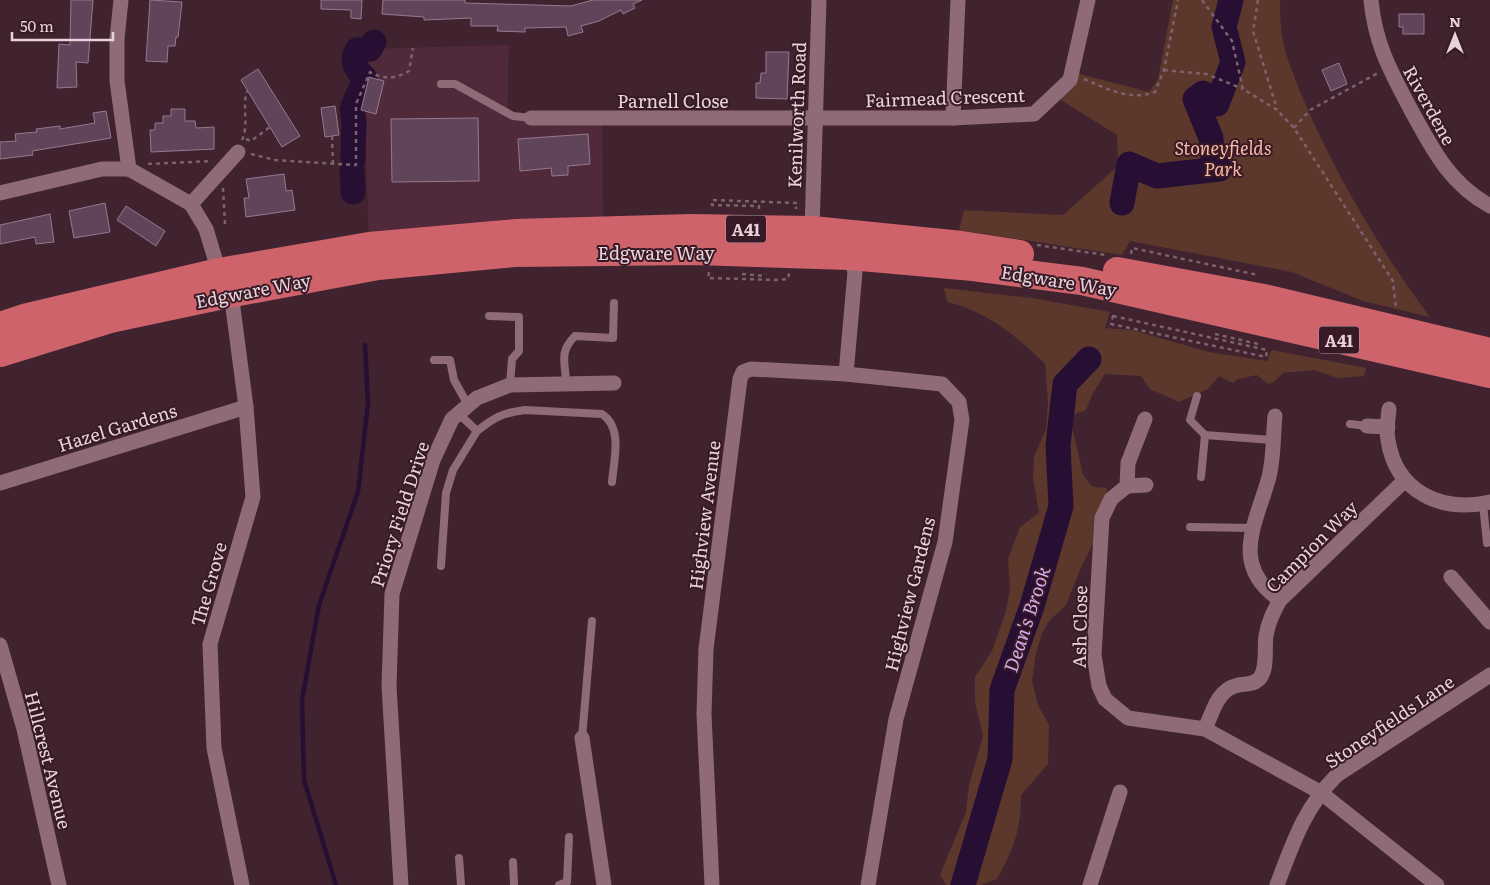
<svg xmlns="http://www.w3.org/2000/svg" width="1490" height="885" viewBox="0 0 1490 885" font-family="Literata,serif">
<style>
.built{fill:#502a3a}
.green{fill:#5c372c}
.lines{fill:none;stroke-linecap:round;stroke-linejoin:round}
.stream{stroke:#270f34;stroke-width:4.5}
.river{stroke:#270f34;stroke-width:25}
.building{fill:#60455a;stroke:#967990}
.path{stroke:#7d626d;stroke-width:2.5;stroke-dasharray:4 4;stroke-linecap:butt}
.lane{stroke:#8f6b78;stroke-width:8}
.street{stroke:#8f6b78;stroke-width:15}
.highway{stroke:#ce636c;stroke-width:28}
.labels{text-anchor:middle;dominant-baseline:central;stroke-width:4;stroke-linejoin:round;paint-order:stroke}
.shield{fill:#371a26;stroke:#b39ca4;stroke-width:1}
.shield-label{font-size:16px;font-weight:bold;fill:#e8d3da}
.street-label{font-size:18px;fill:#e8d3da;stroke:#371a26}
.park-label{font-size:18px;font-style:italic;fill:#fbb9a5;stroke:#371a26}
.water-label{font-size:19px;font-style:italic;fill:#d4abef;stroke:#371a26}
</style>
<rect width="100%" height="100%" fill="#41232f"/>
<polygon class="built" points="509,45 507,118 602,118 603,231 369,246 363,49"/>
<g class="green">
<path d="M1173,0H1280C1280,18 1281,39 1287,57C1318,146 1374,242 1430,317L1363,301L1292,272L1130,241L1122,255L959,230L964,210L1063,215L1118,166L1117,135L1053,95L1072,72L1149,92L1158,79Z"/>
<path d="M944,288L1032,298L1110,312L1105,328L1132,330L1209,352L1267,361L1272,350L1366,368L1364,376L1338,378L1313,370L1283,373L1274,382L1268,384L1257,375L1238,379L1233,383L1219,376L1208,389L1179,402L1150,389L1141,376L1105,374L1093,393L1086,410L1073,415L1071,422L1083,475L1093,487L1107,488L1097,536L1081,567L1066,605L1049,621L1042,633L1035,658L1032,681L1038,705L1049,725L1048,764L1021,795C1021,830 1014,848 997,879L981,885H946L940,875L966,812L969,785L983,736L975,702V677L992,651L1006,611L1010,588L1008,559L1020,527L1039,513L1033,478L1034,457L1046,429L1048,402L1045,364C1017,336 986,311 947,302Z"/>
</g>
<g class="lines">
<polyline class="stream" points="336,885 304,780 302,700 319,605 358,492 368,403 365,345"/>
<g class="river">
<path d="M353,159L354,122L352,109L365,78C357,70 350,62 357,50L370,49L374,42"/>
<polyline points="352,171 353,192"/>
<polyline points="1122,203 1129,164 1157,176 1220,169 1212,153 1211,138 1195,99 1203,93 1217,104 1233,62 1224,27 1231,0"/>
<polyline points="963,885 1000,759 1002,690 1032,606 1061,506 1058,445 1065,384 1089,359"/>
</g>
</g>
<g class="building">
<polygon points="71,0 93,0 88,63 76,62 77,87 57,88 59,44 70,45"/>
<polygon points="150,0 182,2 178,37 176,37 175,46 168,46 167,62 146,61"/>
<polygon points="321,0 362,0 361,19 351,18 351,10 321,9"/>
<polygon points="383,0 465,0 465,3 571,6 593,0 642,0 633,4 635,8 623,14 621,10 599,21 581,26 583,32 568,36 566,27 525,28 525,32 497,31 498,26 471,26 471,18 424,20 424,17 382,14"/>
<polygon points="1399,14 1424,14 1424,34 1403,34 1403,27 1399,27"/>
<polygon points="766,52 789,52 787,99 756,98 756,83 760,83 761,73 766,73"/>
<polygon points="1339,63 1347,84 1331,91 1322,70"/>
<polygon points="258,69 300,136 282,147 241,80"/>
<polygon points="369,77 384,81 376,114 361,110"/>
<polygon points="335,106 339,135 325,137 321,108"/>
<polygon points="171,109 185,109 185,121 195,121 196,128 214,127 214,149 151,152 150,130 155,130 155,123 163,123 163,116 171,116"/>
<polygon points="106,111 111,138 32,151 33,155 0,159 0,142 16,141 15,134 37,132 36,129 60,126 60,129 95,123 93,113"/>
<polygon points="478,118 479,181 392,182 391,119"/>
<polygon points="588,134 590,164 568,166 568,175 552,176 551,168 520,171 518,139"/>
<polygon points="284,174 286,191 292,190 295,210 246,217 244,198 249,198 246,179"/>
<polygon points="105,203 110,232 74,238 69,211"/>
<polygon points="126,206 165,231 156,246 117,220"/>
<polygon points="50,214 54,242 36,244 35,237 0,244 0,225"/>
</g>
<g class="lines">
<g class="path">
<polyline points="1202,0 1232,41 1243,89 1277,110 1294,128 1393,281 1396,308"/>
<polyline points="1258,0 1253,31 1277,109"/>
<polyline points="1164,70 1206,74 1243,89"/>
<path d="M1084,79C1108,89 1129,101 1155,92L1164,70L1178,0"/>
<polyline points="1294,128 1310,110 1378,73"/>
<polyline points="332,136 333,164"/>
<polyline points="246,139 251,141 270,127"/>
<path d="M242,140C249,126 242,107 247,91"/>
<path d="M251,154L275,160L356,165V104L370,72C384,80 395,79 409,71L413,48"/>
<polyline points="148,164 212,161"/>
<polyline points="223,188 225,224"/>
<polyline points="759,209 759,206 712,205 712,200 797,203 796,209"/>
<polyline points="1037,245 1106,255"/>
<polyline points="1131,254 1132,248 1258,275"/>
<polyline points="709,272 708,278 778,280 788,279 789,273"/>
<polyline points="742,274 764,276 765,274"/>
<polygon points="1113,316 1267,350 1266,357 1111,324"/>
<polyline points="1215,334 1258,344"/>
</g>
<g class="lane">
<polyline points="441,84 455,84 513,116 531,118"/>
<polyline points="489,316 519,317 519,351 512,359 510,385"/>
<polyline points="434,360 450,360 454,380 468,405"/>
<path d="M566,384C566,363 558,353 575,336L613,338L614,303"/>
<polyline points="1197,396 1190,420 1205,435 1273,440"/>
<path d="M459,414L477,431C495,417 502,413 525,410L602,414C623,428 614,459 612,482"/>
<polyline points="1350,424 1367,426"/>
<polyline points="1201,477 1205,435"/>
<polyline points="1483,504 1487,543"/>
<polyline points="1190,527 1253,528"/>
<polyline points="441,566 446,493 453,470 477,431"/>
<polyline points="582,738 592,621"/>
<polyline points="459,858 461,885"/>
<polyline points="513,862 514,885"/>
<polyline points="559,885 567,882 569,837"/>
</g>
<g class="street">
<polyline points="121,0 117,39 117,81 129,169"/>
<path d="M1371,0C1375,44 1391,72 1411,110C1433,150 1449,183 1490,206"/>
<polyline points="531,118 953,118 1034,114 1070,80 1088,0"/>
<polyline points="953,118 958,0"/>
<polyline points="129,169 191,204 206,229 219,272"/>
<polyline points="0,193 102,169 129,169"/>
<polyline points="191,204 238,152"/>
<polyline points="812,230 819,0"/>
<polyline points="228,294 233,308 246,407 253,497 210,644 214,748 242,885"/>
<polyline points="846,374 855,272 850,256"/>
<path d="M1389,409C1388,419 1386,430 1388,440C1396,492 1441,513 1490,502"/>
<path d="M1275,416C1273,435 1274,457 1269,477C1256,524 1229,565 1280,600"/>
<polyline points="1145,419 1128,463 1127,486 1111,499 1102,518 1094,655 1099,686 1105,699 1128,718 1205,729 1320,792 1437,885"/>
<polyline points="1367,426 1388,427"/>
<polyline points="0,483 246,407"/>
<polyline points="1127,486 1146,485"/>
<polyline points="1451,577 1490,622"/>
<polyline points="0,645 24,729 59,885"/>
<path d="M1205,729C1212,714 1217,691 1235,686C1244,683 1253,686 1260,678C1268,667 1264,648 1266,636C1268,622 1274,611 1280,600L1404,481"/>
<polyline points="582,738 604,885"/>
<polyline points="401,885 389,686 392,594 433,460 452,419 477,398 510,385 614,383"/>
<polyline points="712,885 704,714 706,649 740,379 743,372 751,369 846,374 942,384 959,402 962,420 945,542 896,719 868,885"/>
<polyline points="1090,885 1120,792"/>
<path d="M1277,885C1293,843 1304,808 1337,775L1490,675"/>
</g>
<g class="highway">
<polyline points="1117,271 1264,298 1490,352"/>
<polyline points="0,326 24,318 219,272 369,246 516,233 691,228 812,230 962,245 1020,254"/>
<polyline points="0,353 110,319 228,294 378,266 514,253 697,251 850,256 973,267 1082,281 1490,374"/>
</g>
</g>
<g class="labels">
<g class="shield">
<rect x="726" y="215.5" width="40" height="27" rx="4"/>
<rect x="1319" y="326.5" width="40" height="27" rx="4"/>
</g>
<g class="shield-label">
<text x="746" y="229">A41</text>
<text x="1339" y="340">A41</text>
</g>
<g class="street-label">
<text transform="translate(945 97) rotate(-2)">Fairmead Crescent</text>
<text x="673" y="100">Parnell Close</text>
<text transform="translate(1430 105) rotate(61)">Riverdene</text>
<text transform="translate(796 115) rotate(-88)">Kenilworth Road</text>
<text x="656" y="252">Edgware Way</text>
<text transform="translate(1059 280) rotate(9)">Edgware Way</text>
<text transform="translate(253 290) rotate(-11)">Edgware Way</text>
<text transform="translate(117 427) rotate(-17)">Hazel Gardens</text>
<text transform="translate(399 514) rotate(-72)">Priory Field Drive</text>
<text transform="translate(704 515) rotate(-83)">Highview Avenue</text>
<text transform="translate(1311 546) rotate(-45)">Campion Way</text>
<text transform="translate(208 584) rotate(-74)">The Grove</text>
<text transform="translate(909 594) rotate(-76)">Highview Gardens</text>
<text transform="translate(1079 627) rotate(-89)">Ash Close</text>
<text transform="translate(1389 721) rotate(-34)">Stoneyfields Lane</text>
<text transform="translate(49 760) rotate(76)">Hillcrest Avenue</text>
</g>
<g class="park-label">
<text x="1223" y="147">Stoneyfields<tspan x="1223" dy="21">Park</tspan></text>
</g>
<g class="water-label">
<text transform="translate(1026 619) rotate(-72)">Dean's Brook</text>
</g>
</g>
<g transform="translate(1455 35)" stroke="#371a26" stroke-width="4" paint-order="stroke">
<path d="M0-4L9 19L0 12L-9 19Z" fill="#e8d3da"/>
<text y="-8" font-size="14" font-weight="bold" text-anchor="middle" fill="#e8d3da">N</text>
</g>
<path d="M12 32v8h101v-8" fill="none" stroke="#e8d3da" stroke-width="2.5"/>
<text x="20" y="32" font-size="15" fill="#e8d3da" stroke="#371a26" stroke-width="4" paint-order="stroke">50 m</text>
</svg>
